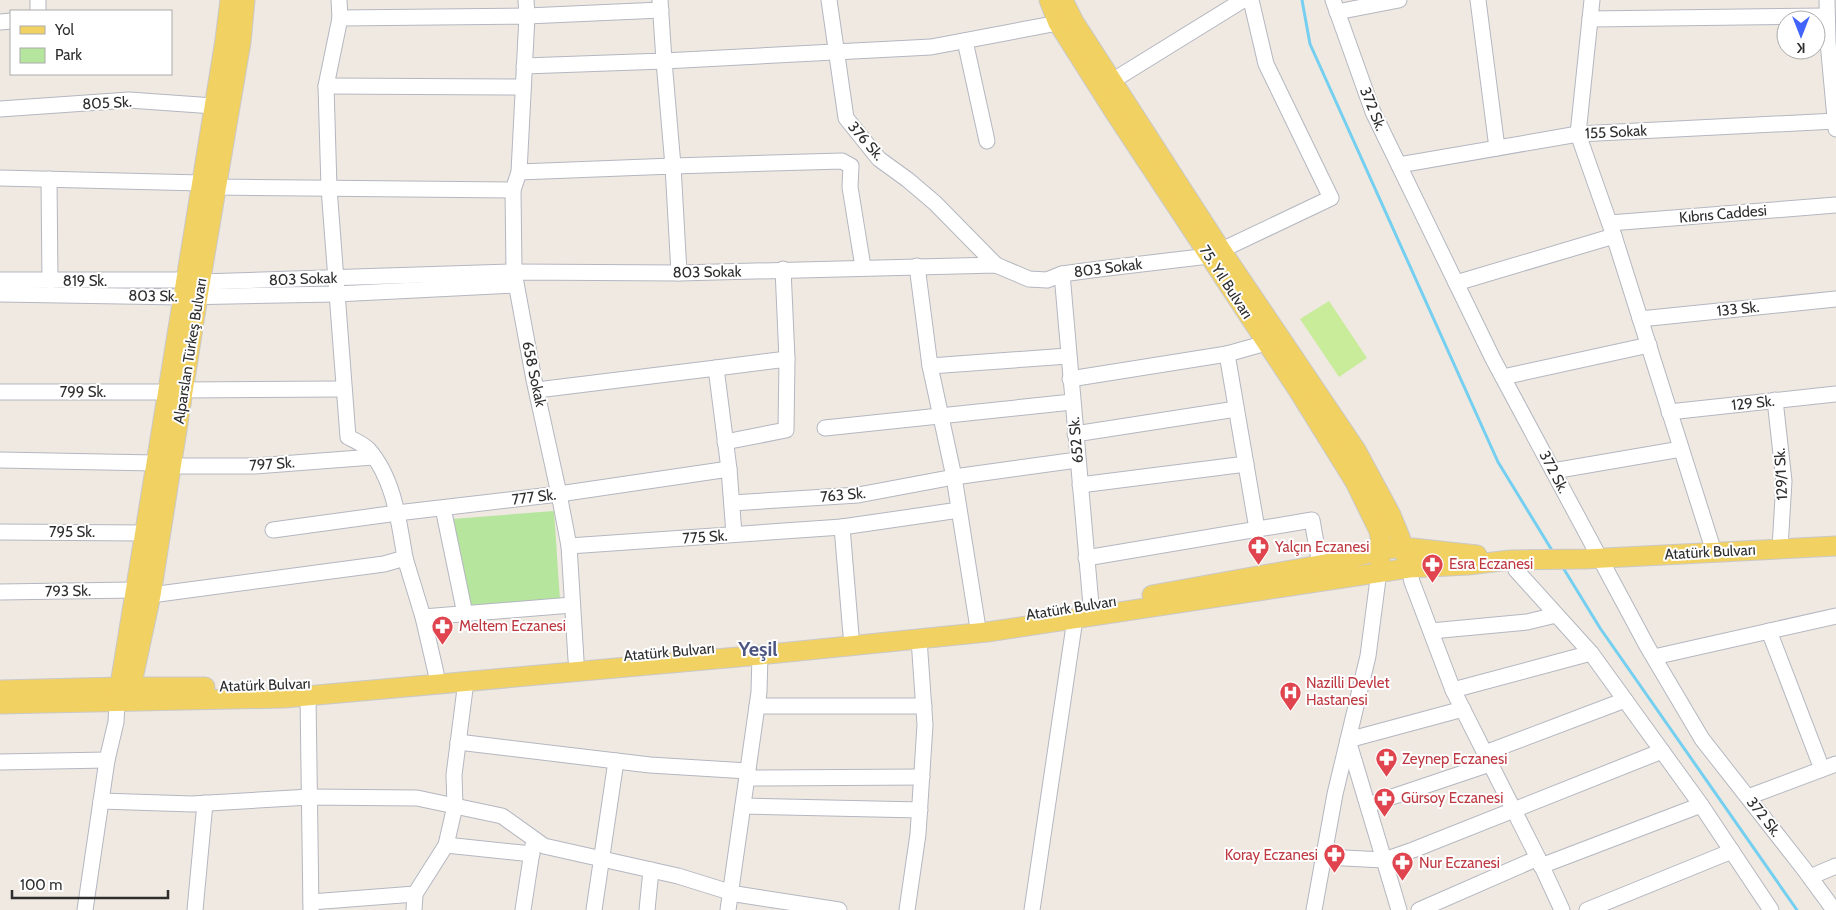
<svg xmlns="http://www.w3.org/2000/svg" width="1836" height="910" viewBox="0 0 1836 910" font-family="Cabin,sans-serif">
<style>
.green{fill:#b6e59e}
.pitch{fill:#c9ec9a}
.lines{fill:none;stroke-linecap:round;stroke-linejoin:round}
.stream{stroke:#75cff0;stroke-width:3}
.minor-casing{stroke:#b4b7c1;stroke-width:17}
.major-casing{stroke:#c9c9c9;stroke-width:21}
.minor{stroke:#fff;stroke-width:15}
.major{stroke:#f2d163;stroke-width:19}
.labels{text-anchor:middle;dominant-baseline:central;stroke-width:4;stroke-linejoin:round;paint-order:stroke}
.street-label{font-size:15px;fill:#2e2e2e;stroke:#fff}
.health-label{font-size:15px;fill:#be3a42;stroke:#fff;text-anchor:start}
.district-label{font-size:20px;font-weight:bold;fill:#4d5680;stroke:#fff}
</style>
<rect width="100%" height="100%" fill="#efe9e1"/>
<polygon class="green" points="554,511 560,600 471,607 452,519"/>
<polygon class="pitch" points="1329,301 1367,358 1339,377 1300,319"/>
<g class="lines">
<g class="stream">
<polyline points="1302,0 1310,44 1498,462 1553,552"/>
<polyline points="1562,566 1600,628 1797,910"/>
</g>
<defs>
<g id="minor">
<polyline points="339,0 340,18"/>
<polyline points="526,0 527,16 661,10"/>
<polyline points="829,0 846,118 879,159 908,180 935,203 996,265"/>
<polyline points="1333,0 1373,112 1493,359 1647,646 1702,739 1804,869 1834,910"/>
<polyline points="1478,0 1497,148"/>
<polyline points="1592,0 1578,134 1614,236 1714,552"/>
<polyline points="1827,0 1828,42 1836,129"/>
<polyline points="38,11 38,0"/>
<polyline points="1337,12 1399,0"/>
<polyline points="1590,19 1827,16"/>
<polyline points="0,22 11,21"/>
<polyline points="965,41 987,141"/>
<polyline points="524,66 664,61 660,0"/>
<polyline points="1112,81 1243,0"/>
<polyline points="326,86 522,87"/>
<polyline points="0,109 129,100 214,106"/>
<polyline points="1399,165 1578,134 1836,121"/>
<polyline points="519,172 673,166 679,273"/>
<polyline points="0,178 201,183"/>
<polyline points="49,179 50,281"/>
<polyline points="216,187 513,190"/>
<polyline points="1610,223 1836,205"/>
<polyline points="917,266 930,366 954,477 977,622"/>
<polyline points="863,267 850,187 851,166 842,161 673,166 664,61 931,47 1058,23"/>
<polyline points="783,269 787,359"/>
<polyline points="1062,274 1091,605"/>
<polyline points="0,280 185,280 201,282 514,272 679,273 996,265 1029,279 1047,280 1062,274 1099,269 1209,256 1331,198 1266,64 1251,0"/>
<polyline points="1456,283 1614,236"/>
<polyline points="0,294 182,297 336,294 516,285"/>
<polyline points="1640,319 1836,299"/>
<polyline points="930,366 1068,356"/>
<polyline points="716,368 787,359 786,430 725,442"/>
<polyline points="1503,377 1649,345"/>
<polyline points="1070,379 1227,354"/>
<polyline points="183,390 344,389"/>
<polyline points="537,390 716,368 729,469"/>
<polyline points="0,392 167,392"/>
<polyline points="1775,400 1784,481 1780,548"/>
<polyline points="1669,412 1836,394"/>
<polyline points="825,428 1072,402"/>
<polyline points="1075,434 1236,409"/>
<polyline points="0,460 155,463"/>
<polyline points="171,466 255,466 373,457"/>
<polyline points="1553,471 1681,449"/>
<polyline points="1080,485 1246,464"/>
<polyline points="732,503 858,495 954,477 1077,460"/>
<polyline points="443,508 465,614"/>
<polyline points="1257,529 1227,354 1266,343"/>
<polyline points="273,530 397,513 559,494 729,469 734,534"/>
<polyline points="0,532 144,533"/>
<polyline points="569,546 842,527"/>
<polyline points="405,558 423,617 436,673"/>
<polyline points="1086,558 1312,520 1320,565"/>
<polyline points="1514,560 1516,570 1591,653 1701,805 1771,910"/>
<polyline points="1409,568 1412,582 1453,690 1538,858 1562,910"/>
<polyline points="0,592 135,590"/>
<path d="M151,595L384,564L405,558C399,522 394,478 368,449C363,444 354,440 348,437L329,188L326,86L340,18L527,16L519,172L513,190L514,272L534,380L559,494L569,546L576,660"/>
<polyline points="423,617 572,605"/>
<polyline points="1431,631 1527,622 1556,615"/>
<polyline points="1769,631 1822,769"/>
<polyline points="851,635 842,527 959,510"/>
<polyline points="1654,657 1836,616"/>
<polyline points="1453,690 1591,653"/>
<polyline points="308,696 311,910"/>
<polyline points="757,706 924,706"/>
<polyline points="458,742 650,765 748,771"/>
<polyline points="1485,753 1625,700"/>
<polyline points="0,762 107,760"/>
<polyline points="747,778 922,777"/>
<polyline points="1748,797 1836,764"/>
<polyline points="101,801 192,804 310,797 417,798 502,816 544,846 678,876 736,894 839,910"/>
<polyline points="1368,805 1490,764"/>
<polyline points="743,806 920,810"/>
<polyline points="446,845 532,854"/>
<polyline points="1324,857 1384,860 1413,850 1662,751"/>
<polyline points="1541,866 1701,805"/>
<polyline points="1810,877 1836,866"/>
<polyline points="311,902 415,894 446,845 455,806 454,775 466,681"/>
<polyline points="85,910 107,760 116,722 117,702"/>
<polyline points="195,910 205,803"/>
<polyline points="414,910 415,894"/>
<polyline points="523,910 533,845"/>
<polyline points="594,910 616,761"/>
<polyline points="647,910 651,870"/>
<polyline points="728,910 759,692 760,655"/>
<polyline points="907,910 918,834 925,725 919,639"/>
<polyline points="1032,910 1075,619"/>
<polyline points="1314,910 1335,794 1368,656 1379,571"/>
<polyline points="1399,910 1348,740 1463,709"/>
<polyline points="1419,910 1538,858"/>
<polyline points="1587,910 1732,851"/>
</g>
<g id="major">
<polyline points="1049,0 1058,23 1115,113 1298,390 1355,482 1379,531 1381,544 1380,561"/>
<polyline points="1063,0 1074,22 1221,250 1356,450 1391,515 1400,537 1406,558"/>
<polyline points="1152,595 1336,562 1381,550 1403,547 1477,555"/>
<polyline points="0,690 120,687 205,687"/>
<polyline points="118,697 225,40 230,0"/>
<polyline points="129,697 151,595 198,296 241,42 245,0"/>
<polyline points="0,704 284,698 760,655 987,632 1409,568 1468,565 1510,560 1585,559 1836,546"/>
</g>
</defs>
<use href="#minor" class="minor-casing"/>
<use href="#major" class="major-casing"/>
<use href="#minor" class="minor"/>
<use href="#major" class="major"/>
</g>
<defs>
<symbol id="pharmacy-pin" viewBox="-11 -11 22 30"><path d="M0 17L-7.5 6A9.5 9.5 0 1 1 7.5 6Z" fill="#e0444e" stroke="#fff"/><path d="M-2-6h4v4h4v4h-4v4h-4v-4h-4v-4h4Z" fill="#fff"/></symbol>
<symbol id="hospital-pin" viewBox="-11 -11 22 30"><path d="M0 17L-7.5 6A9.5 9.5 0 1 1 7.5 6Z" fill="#e0444e" stroke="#fff"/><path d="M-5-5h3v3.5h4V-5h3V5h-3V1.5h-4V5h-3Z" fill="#fff"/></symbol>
</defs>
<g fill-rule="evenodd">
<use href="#pharmacy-pin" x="1246" y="534" width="25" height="34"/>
<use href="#pharmacy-pin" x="1420" y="552" width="25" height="34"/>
<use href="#pharmacy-pin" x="430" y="614" width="25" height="34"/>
<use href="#hospital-pin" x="1278" y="680" width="25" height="34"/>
<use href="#pharmacy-pin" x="1374" y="746" width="25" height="34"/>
<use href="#pharmacy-pin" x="1372" y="786" width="25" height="34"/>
<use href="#pharmacy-pin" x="1322" y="842" width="25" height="34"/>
<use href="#pharmacy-pin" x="1390" y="850" width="25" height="34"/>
</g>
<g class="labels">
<g class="street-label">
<text transform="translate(107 103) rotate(-3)">805 Sk.</text>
<text transform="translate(1373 109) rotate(68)">372 Sk.</text>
<text transform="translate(1616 132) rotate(-3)">155 Sokak</text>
<text transform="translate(866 141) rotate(49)">376 Sk.</text>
<text transform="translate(1723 214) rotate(-5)">Kıbrıs Caddesi</text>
<text transform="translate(1108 268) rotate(-7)">803 Sokak</text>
<text transform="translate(707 272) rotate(-1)">803 Sokak</text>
<text transform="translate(303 279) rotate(-2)">803 Sokak</text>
<text x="85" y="281">819 Sk.</text>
<text transform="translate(1226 282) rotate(57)">75. Yıl Bulvarı</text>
<text transform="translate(153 296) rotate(1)">803 Sk.</text>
<text transform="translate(1738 309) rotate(-6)">133 Sk.</text>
<text transform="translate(190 351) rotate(-81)">Alparslan Türkeş Bulvarı</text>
<text transform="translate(534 374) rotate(78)">658 Sokak</text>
<text x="83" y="392">799 Sk.</text>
<text transform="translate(1753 403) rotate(-6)">129 Sk.</text>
<text transform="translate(1076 440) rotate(-95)">652 Sk.</text>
<text transform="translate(272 464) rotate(-4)">797 Sk.</text>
<text transform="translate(1554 472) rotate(62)">372 Sk.</text>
<text transform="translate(1781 474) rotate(-93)">129/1 Sk.</text>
<text transform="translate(843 495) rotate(-5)">763 Sk.</text>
<text transform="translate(534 497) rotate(-7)">777 Sk.</text>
<text x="72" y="532">795 Sk.</text>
<text transform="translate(705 537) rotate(-4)">775 Sk.</text>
<text transform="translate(1710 552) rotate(-3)">Atatürk Bulvarı</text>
<text transform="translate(68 591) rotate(-1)">793 Sk.</text>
<text transform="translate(1071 608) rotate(-9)">Atatürk Bulvarı</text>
<text transform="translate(669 652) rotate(-5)">Atatürk Bulvarı</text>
<text transform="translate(265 685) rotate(-2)">Atatürk Bulvarı</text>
<text transform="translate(1764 817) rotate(52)">372 Sk.</text>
</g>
<g class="health-label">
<text x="1275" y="547">Yalçın Eczanesi</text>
<text x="1449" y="564">Esra Eczanesi</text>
<text x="459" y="626">Meltem Eczanesi</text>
<text x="1306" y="683">Nazilli Devlet<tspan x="1306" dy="17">Hastanesi</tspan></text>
<text x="1402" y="759">Zeynep Eczanesi</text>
<text x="1401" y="798">Gürsoy Eczanesi</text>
<text x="1318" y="855" text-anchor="end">Koray Eczanesi</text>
<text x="1419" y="863">Nur Eczanesi</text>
</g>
<g class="district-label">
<text x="758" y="649">Yeşil</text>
</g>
</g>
<rect x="10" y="10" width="162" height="65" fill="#ffffff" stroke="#ababab"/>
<rect x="20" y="26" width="25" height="8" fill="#f2d163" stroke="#ababab"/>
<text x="55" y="35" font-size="15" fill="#2e2e2e">Yol</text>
<rect x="20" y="48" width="25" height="15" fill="#b6e59e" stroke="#ababab"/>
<text x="55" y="60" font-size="15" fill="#2e2e2e">Park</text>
<g transform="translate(1801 35) rotate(180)"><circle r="24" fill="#ffffff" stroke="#ababab"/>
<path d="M0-4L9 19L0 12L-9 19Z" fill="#4264fb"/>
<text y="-8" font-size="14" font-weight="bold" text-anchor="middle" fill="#2e2e2e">K</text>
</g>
<path d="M12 890v8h156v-8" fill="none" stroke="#2e2e2e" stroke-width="2.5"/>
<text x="20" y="890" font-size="15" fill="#2e2e2e" stroke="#ffffff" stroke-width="4" paint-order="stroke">100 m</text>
</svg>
